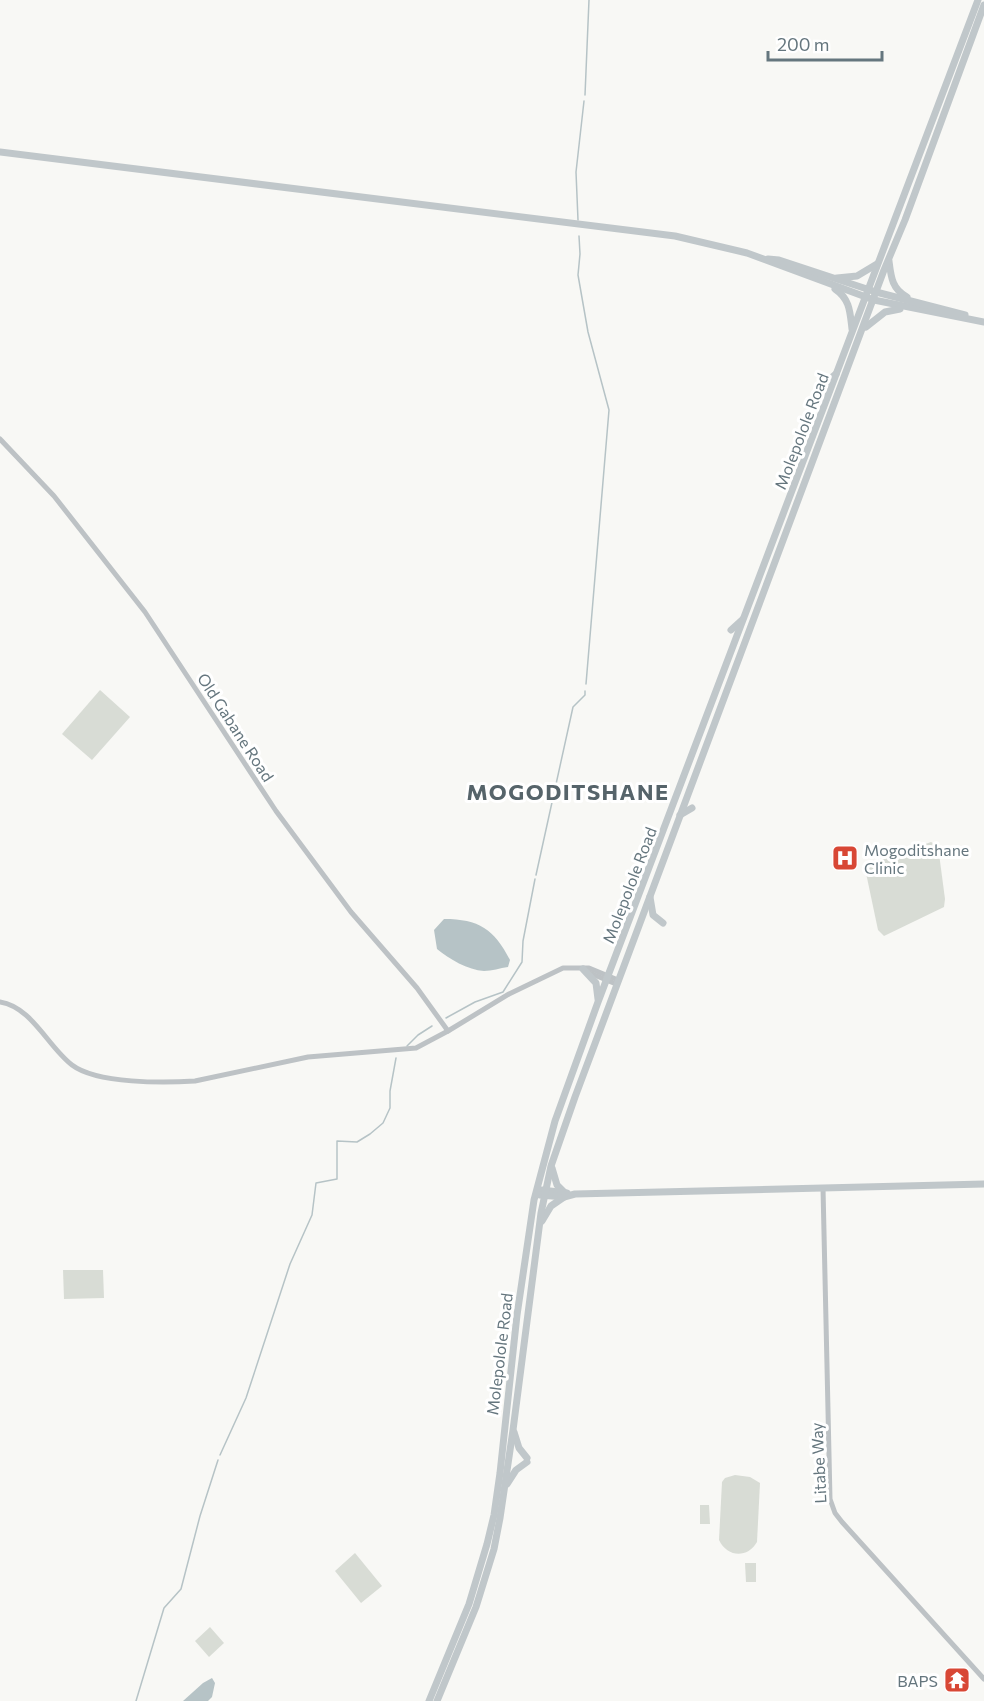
<svg xmlns="http://www.w3.org/2000/svg" width="984" height="1701" viewBox="0 0 984 1701" font-family="Commissioner,sans-serif">
<style>
.green{fill:#d8dcd5}
.water{fill:#b6c3c6}
.lines{fill:none;stroke-linecap:round;stroke-linejoin:round}
.stream{stroke:#b6c3c6;stroke-width:1.5}
.minor{stroke:#bdc2c5;stroke-width:5}
.major{stroke:#c0c7ca;stroke-width:7}
.labels{text-anchor:middle;dominant-baseline:central;stroke-width:6;stroke-linejoin:round;paint-order:stroke}
.street-label{font-size:16px;fill:#65767e;stroke:#fff}
.poi-label{font-size:16px;fill:#65767e;stroke:#fff;text-anchor:start}
.district-label{font-size:22px;font-weight:bold;letter-spacing:1.5px;fill:#56646a;stroke:#fff}
</style>
<rect width="100%" height="100%" fill="#f8f8f5"/>
<g class="green">
<polygon points="100,690 130,717 92,760 62,734"/>
<polygon points="931,842 938,846 945,899 944,907 884,936 878,930 866,873 868,865"/>
<polygon points="63,1270 103,1270 104,1298 64,1299"/>
<path d="M735,1475L750,1477L760,1483L757,1542C747,1559 727,1557 719,1540L722,1482L725,1478Z"/>
<polygon points="700,1505 709,1505 710,1524 700,1524"/>
<polygon points="355,1553 382,1586 361,1603 335,1571"/>
<polygon points="745,1563 756,1563 756,1582 746,1582"/>
<polygon points="210,1627 224,1643 209,1657 195,1641"/>
</g>
<g class="water">
<path d="M444,919C479,919 494,929 510,960L508,967C500,968 492,971 484,971C468,970 449,959 437,949L434,930Z"/>
<polygon points="212,1678 215,1683 212,1697 208,1701 183,1701 203,1683"/>
</g>
<g class="lines">
<g class="stream">
<polyline points="585,95 589,0"/>
<polyline points="578,220 576,172 584,101"/>
<polyline points="579,236 580,254 578,275 588,332 609,410 586,684"/>
<polyline points="536,875 573,707 585,695 585,691"/>
<polyline points="446,1018 475,1002 503,992 522,962 523,941 535,879"/>
<polyline points="407,1046 418,1035 432,1026"/>
<polyline points="220,1455 246,1398 290,1264 312,1215 316,1183 337,1179 337,1141 357,1142 370,1134 383,1123 390,1108 390,1091 396,1058"/>
<polyline points="136,1701 164,1608 181,1589 200,1516 218,1460"/>
</g>
<g class="minor">
<polyline points="0,439 54,496 145,612 276,811 351,912 417,988 448,1031"/>
<polyline points="585,971 616,984"/>
<path d="M0,1002C32,1007 48,1047 72,1065C97,1084 165,1083 195,1081L308,1057L416,1048L448,1031L509,994L563,968H589L618,980"/>
<polyline points="823,1188 830,1499 835,1513 842,1522 984,1679"/>
</g>
<g class="major">
<polyline points="0,152 675,236 747,253 874,300 984,322"/>
<polyline points="768,259 779,260 876,292 965,315"/>
<path d="M889,261C891,277 892,289 907,297"/>
<polyline points="837,278 857,276 877,264"/>
<path d="M835,289C850,299 850,312 852,329"/>
<polyline points="866,327 885,312 900,309"/>
<polyline points="824,384 836,374"/>
<polyline points="731,630 742,620"/>
<polyline points="680,815 692,808"/>
<polyline points="650,897 653,915 663,923"/>
<polyline points="583,969 596,983 598,999"/>
<polyline points="552,1168 557,1185 564,1192"/>
<polyline points="542,1190 567,1193"/>
<polyline points="540,1195 564,1197 575,1194 984,1184"/>
<polyline points="542,1221 551,1206 564,1197"/>
<polyline points="514,1432 519,1448 527,1458"/>
<polyline points="507,1484 516,1470 527,1462"/>
<polyline points="429,1701 469,1604 487,1544 494,1515 500,1473 517,1315 534,1200 555,1121 598,1002 978,0"/>
<polyline points="437,1701 476,1607 494,1549 500,1518 513,1430 541,1213 551,1166 575,1097 884,270 905,220 984,5"/>
</g>
</g>
<defs>
<symbol id="hospital-square" viewBox="-11 -11 22 22"><rect x="-9" y="-9" width="18" height="18" rx="4" fill="#d84735" stroke="#fff"/><path d="M-5-5h3v3.5h4V-5h3V5h-3V1.5h-4V5h-3Z" fill="#fff"/></symbol>
<symbol id="temple-square" viewBox="-11 -11 22 22"><rect x="-9" y="-9" width="18" height="18" rx="4" fill="#d84735" stroke="#fff"/><path d="M0-6L5-2H3V0L6.5 2.5H4V6H1.5V3h-3V6H-4V2.5H-6.5L-3 0V-2H-5Z" fill="#fff"/></symbol>
</defs>
<g fill-rule="evenodd">
<use href="#hospital-square" x="830" y="843" width="30" height="30"/>
<use href="#temple-square" x="942" y="1665" width="30" height="30"/>
</g>
<g class="labels">
<g class="street-label">
<text transform="translate(801 431) rotate(-69)">Molepolole Road</text>
<text transform="translate(236 727) rotate(57)">Old Gabane Road</text>
<text transform="translate(629 885) rotate(-69)">Molepolole Road</text>
<text transform="translate(499 1354) rotate(-83)">Molepolole Road</text>
<text transform="translate(818 1463) rotate(-93)">Litabe Way</text>
</g>
<g class="poi-label">
<text x="864" y="849">Mogoditshane<tspan x="864" dy="18">Clinic</tspan></text>
<text x="938" y="1680" text-anchor="end">BAPS</text>
</g>
<g class="district-label">
<text x="568" y="791">MOGODITSHANE</text>
</g>
</g>
<path d="M768 51v9h114v-9" fill="none" stroke="#65767e" stroke-width="3"/>
<text x="777" y="51" font-size="18" fill="#65767e" stroke="#ffffff" stroke-width="4.5" paint-order="stroke">200 m</text>
</svg>
